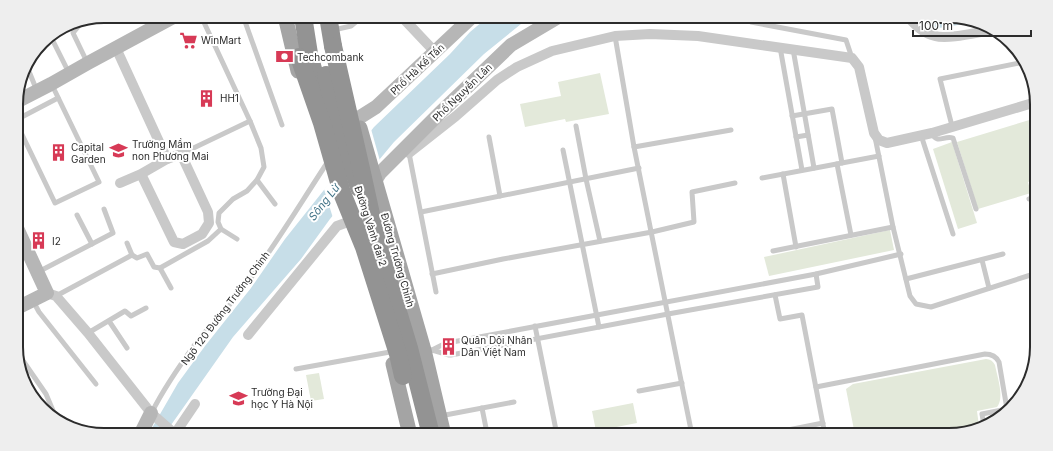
<svg xmlns="http://www.w3.org/2000/svg" width="1053" height="451" viewBox="0 0 1053 451" font-family="Inter,sans-serif">
<style>
.green{fill:#e3e9da}
.water{fill:#c7dee8}
.pier{fill:#fff}
.lines{fill:none;stroke-linecap:round;stroke-linejoin:round}
.lane{stroke:#c9c9c9;stroke-width:5}
.street{stroke:#c9c9c9;stroke-width:10}
.secondary{stroke:#b6b6b6;stroke-width:14}
.primary{stroke:#a4a4a4;stroke-width:15}
.highway{stroke:#939393;stroke-width:18}
.highway-bridge{stroke:#939393;stroke-width:18}
.labels{text-anchor:middle;dominant-baseline:central;stroke-width:4;stroke-linejoin:round;paint-order:stroke}
.poi-label{font-size:10px;fill:#2c2c2c;stroke:#fff;text-anchor:start}
.street-label{font-size:10px;fill:#2c2c2c;stroke:#fff}
.water-label{font-size:11px;font-style:italic;fill:#417387;stroke:#fff}
.rim{fill:none;stroke:#2c2c2c;stroke-width:2}
</style>
<rect width="100%" height="100%" fill="#fff"/>
<g class="green">
<polygon points="600,73 609,114 566,122 565,119 525,127 520,104 561,96 558,82"/>
<polygon points="1036,118 1036,179 1028,182 1031,193 978,209 957,142"/>
<polygon points="952,142 977,223 958,229 933,149"/>
<polygon points="890,230 894,250 769,276 764,257"/>
<path d="M986,359C990,359 993,361 995,365C997,376 1005,398 997,407L977,411L979,426L955,435H855L846,389L853,384Z"/>
<polygon points="319,373 324,399 311,401 306,375"/>
<polygon points="633,403 637,423 596,431 592,411"/>
</g>
<g class="water">
<polygon points="489,16 537,16 521,24 484,54 394,142 330,219 301,259 233,337 164,435 148,435 178,383 205,346 251,288 285,239 374,127 450,54 470,32"/>
<path d="M917,16H949L974,21C964,23 943,30 933,27C928,25 921,20 917,16Z"/>
</g>
<polygon class="pier" points="371,129 380,161 333,218 324,189"/>
<g class="lines">
<g class="lane">
<polyline points="201,16 250,121 261,148 264,167 257,180 247,191 233,199 219,213 218,222 221,229"/>
<polyline points="243,16 282,125"/>
<polyline points="82,20 82,22 73,33 87,62"/>
<polyline points="751,22 846,40 852,58"/>
<polyline points="338,29 351,26 363,16"/>
<polyline points="50,35 69,73"/>
<polyline points="615,36 634,147 692,435"/>
<polyline points="780,47 802,170"/>
<polyline points="793,49 814,168"/>
<polyline points="26,64 37,91"/>
<polyline points="792,116 832,109 842,163"/>
<polyline points="16,120 58,98"/>
<polyline points="16,122 55,203 99,182 52,85"/>
<polyline points="576,126 586,179 600,241"/>
<polyline points="952,126 940,79 1019,63"/>
<path d="M932,133C937,145 944,135 953,138L976,209"/>
<polyline points="921,135 953,234"/>
<polyline points="489,137 500,196"/>
<polyline points="796,137 808,135"/>
<polyline points="875,137 893,227 910,296 916,304 931,307 1037,273"/>
<polyline points="634,147 731,130"/>
<polyline points="563,150 599,327"/>
<polyline points="409,153 436,292"/>
<polyline points="181,154 250,121"/>
<polyline points="837,164 851,235"/>
<polyline points="783,174 796,247"/>
<polyline points="762,178 879,156"/>
<polyline points="257,180 275,204"/>
<polyline points="1029,199 1037,197"/>
<polyline points="421,212 639,168"/>
<polyline points="77,215 92,244"/>
<polyline points="127,243 132,255"/>
<polyline points="1037,243 1033,244 1037,257"/>
<polyline points="773,251 893,227"/>
<polyline points="132,255 137,258 147,254 154,267 160,268 208,241 221,229 237,239"/>
<polyline points="982,260 989,288"/>
<polyline points="160,268 171,288"/>
<polyline points="38,272 113,233 104,209"/>
<polyline points="432,274 503,259 652,232 694,222 692,192 735,183"/>
<polyline points="906,279 1003,254"/>
<polyline points="775,295 780,319 802,315 825,435"/>
<polyline points="56,296 132,255"/>
<polyline points="33,301 39,312 96,384"/>
<polyline points="109,321 127,348"/>
<polyline points="535,326 557,435"/>
<polyline points="88,333 125,311 131,316 146,308"/>
<polyline points="447,343 816,274 901,254"/>
<polyline points="425,350 432,350 449,355"/>
<polyline points="432,350 446,343"/>
<polyline points="17,352 46,394 54,413 58,417 64,419 68,427"/>
<polyline points="451,355 668,314 818,287 816,274"/>
<polyline points="296,369 390,352"/>
<path d="M816,387L985,354C992,354 996,356 999,362L1007,409"/>
<polyline points="639,391 682,383"/>
<polyline points="482,408 487,433 486,435"/>
<path d="M152,412C164,388 180,365 196,343C209,326 225,311 238,295C271,253 298,207 327,163"/>
<polyline points="440,416 514,402"/>
<polyline points="984,425 982,414 1007,409"/>
<polyline points="376,435 408,429"/>
<polyline points="763,435 823,423"/>
</g>
<g class="street">
<polyline points="401,16 435,52"/>
<path d="M907,16C915,25 923,33 935,36C948,40 978,32 992,30"/>
<polyline points="116,48 167,159"/>
<polyline points="405,149 409,153 456,116 497,80 517,67 552,51 615,36 650,34 698,36 852,58 859,67 874,133 879,140 887,143 932,133 1036,102"/>
<polyline points="120,183 141,174 167,159 181,154 208,212 209,223 202,234 183,244 174,242 141,174"/>
<polyline points="47,293 56,296 88,333 151,413 175,434"/>
<polyline points="248,335 337,226 348,222"/>
<polyline points="174,435 195,404"/>
</g>
<g class="secondary">
<polyline points="16,102 51,84 88,63 175,16"/>
<polyline points="357,119 376,107 473,16"/>
<polyline points="375,181 380,173 441,112 511,45 560,16"/>
<polyline points="16,226 47,293 17,308"/>
<polyline points="140,435 151,413"/>
</g>
<g class="primary">
<polyline points="285,16 298,71"/>
<polyline points="360,128 424,350 444,435"/>
<polyline points="393,364 410,435"/>
</g>
<g class="highway">
<polyline points="303,16 309,54 320,95"/>
<polyline points="328,16 333,46"/>
<polyline points="326,75 336,116 359,188"/>
</g>
<g class="highway-bridge">
<polyline points="333,46 362,173 377,242 409,348 431,435"/>
<polyline points="299,57 322,123 342,193 364,247 398,354 403,376"/>
</g>
</g>
<defs>
<symbol id="supermarket-bare" viewBox="-9 -9 18 18"><path d="M-6-5.5h2.5l.6 2H6L4.5 2H-2.5L-4.4-4H-6ZM-1.5 3.2a1.3 1.3 0 1 0 .1 0ZM3 3.2a1.3 1.3 0 1 0 .1 0Z" fill="#d73a56" stroke="#fff" stroke-width="2.5" paint-order="stroke"/></symbol>
<symbol id="bank-bare" viewBox="-9 -9 18 18"><path d="M-6-4H6V4H-6ZM0-2.3a2.3 2.3 0 1 0 0 4.6a2.3 2.3 0 1 0 0-4.6Z" fill="#d73a56" stroke="#fff" stroke-width="2.5" paint-order="stroke"/></symbol>
<symbol id="building-bare" viewBox="-9 -9 18 18"><path d="M-4-6H4V6H1V3H-1V6H-4ZM-2.5-4.3h1.7v1.8h-1.7ZM.8-4.3h1.7v1.8H.8ZM-2.5-1h1.7V.8h-1.7ZM.8-1h1.7V.8H.8Z" fill="#d73a56" stroke="#fff" stroke-width="2.5" paint-order="stroke"/></symbol>
<symbol id="school-bare" viewBox="-9 -9 18 18"><path d="M0-5L7-2L0 1L-7-2ZM-4 1L0 2.5L4 1V4Q0 6-4 4Z" fill="#d73a56" stroke="#fff" stroke-width="2.5" paint-order="stroke"/></symbol>
<symbol id="university-bare" viewBox="-9 -9 18 18"><path d="M0-5L7-2L0 1L-7-2ZM-4 1L0 2.5L4 1V4Q0 6-4 4Z" fill="#d73a56" stroke="#fff" stroke-width="2.5" paint-order="stroke"/></symbol>
</defs>
<g fill-rule="evenodd">
<use href="#supermarket-bare" x="176" y="28" width="25" height="25"/>
<use href="#bank-bare" x="272" y="44" width="25" height="25"/>
<use href="#building-bare" x="194" y="86" width="25" height="25"/>
<use href="#school-bare" x="106" y="138" width="25" height="25"/>
<use href="#building-bare" x="46" y="140" width="25" height="25"/>
<use href="#building-bare" x="26" y="228" width="25" height="25"/>
<use href="#building-bare" x="436" y="334" width="25" height="25"/>
<use href="#university-bare" x="226" y="386" width="25" height="25"/>
</g>
<g class="labels">
<g class="poi-label">
<text x="201" y="40">WinMart</text>
<text x="297" y="57">Techcombank</text>
<text x="220" y="98">HH1</text>
<text x="132" y="144">Trường Mầm<tspan x="132" dy="12">non Phương Mai</tspan></text>
<text x="71" y="147">Capital<tspan x="71" dy="12">Garden</tspan></text>
<text x="52" y="241">I2</text>
<text x="461" y="340">Quân Dội Nhân<tspan x="461" dy="12">Dân Việt Nam</tspan></text>
<text x="251" y="392">Trường Đại<tspan x="251" dy="12">học Y Hà Nội</tspan></text>
</g>
<g class="street-label">
<text transform="translate(417 69) rotate(-43)">Phố Hà Kế Tấn</text>
<text transform="translate(462 92) rotate(-44)">Phố Nguyễn Lân</text>
<text transform="translate(371 226) rotate(72)">Đường Vành đai 2</text>
<text transform="translate(398 260) rotate(74)">Đường Trường Chinh</text>
<text transform="translate(225 308) rotate(-53)">Ngõ 120 Đường Trường Chinh</text>
</g>
<g class="water-label">
<text transform="translate(324 202) rotate(-52)">Sông Lừ</text>
</g>
</g>
<path d="M0 0H1053V451H0ZM104 23H949A81 81 0 0 1 1030 104V347A81 81 0 0 1 949 428H104A81 81 0 0 1 23 347V104A81 81 0 0 1 104 23Z" fill="#eee" fill-rule="evenodd"/>
<path class="rim" d="M104 23H949A81 81 0 0 1 1030 104V347A81 81 0 0 1 949 428H104A81 81 0 0 1 23 347V104A81 81 0 0 1 104 23Z"/>
<path d="M913 30v6h118v-6" fill="none" stroke="#2c2c2c" stroke-width="2"/>
<text x="919" y="30" font-size="12" fill="#2c2c2c" stroke="#ffffff" stroke-width="3" paint-order="stroke">100 m</text>
</svg>
